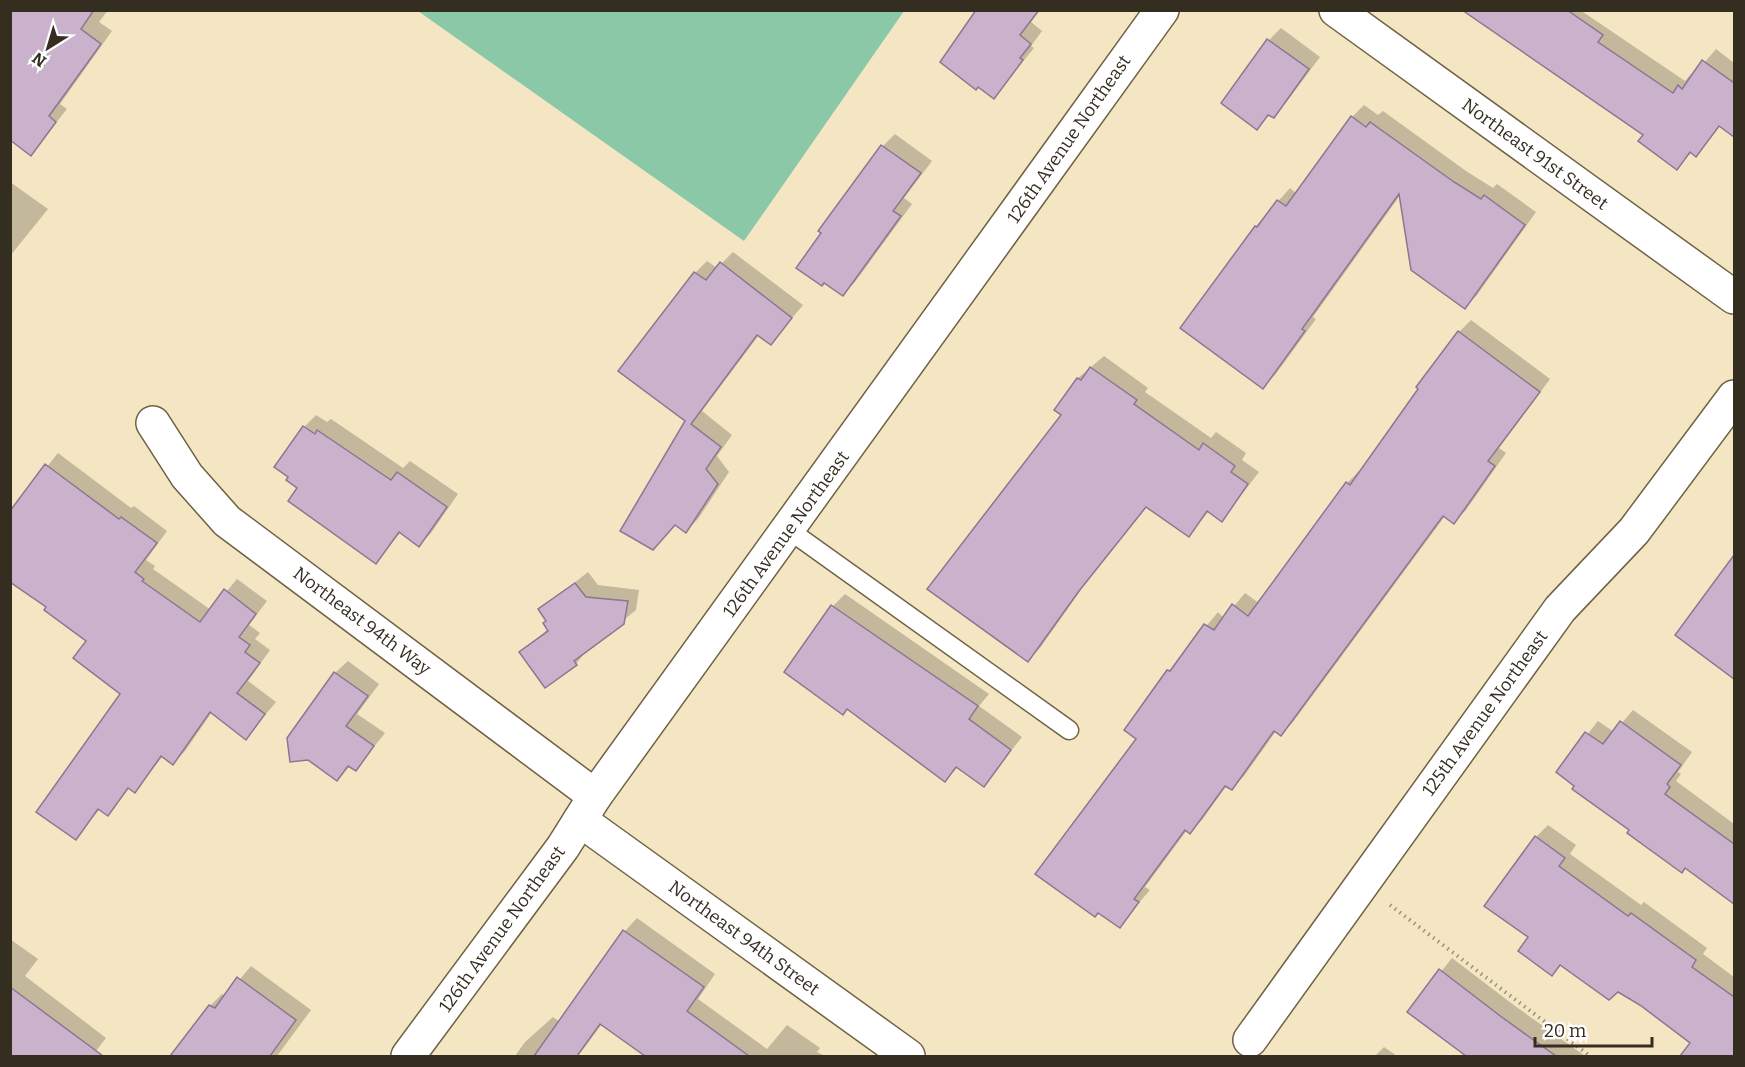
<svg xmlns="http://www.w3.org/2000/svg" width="1745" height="1067" viewBox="0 0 1745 1067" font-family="Bitter,serif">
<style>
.green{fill:#8bc8a7}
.shadow{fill:#0003}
.building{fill:#cab2cd;stroke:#8d7690;stroke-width:1.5}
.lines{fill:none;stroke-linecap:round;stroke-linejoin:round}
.lane-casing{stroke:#6f6244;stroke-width:21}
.street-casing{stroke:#6f6244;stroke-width:36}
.path{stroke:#9c9179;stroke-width:4;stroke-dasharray:1.5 4.5;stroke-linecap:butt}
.lane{stroke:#fff;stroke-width:18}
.street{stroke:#fff;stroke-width:33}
.labels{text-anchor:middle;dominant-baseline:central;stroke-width:6;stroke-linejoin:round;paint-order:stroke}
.street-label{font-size:18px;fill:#342e21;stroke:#fff}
</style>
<rect width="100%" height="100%" fill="#f4e5c3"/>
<polygon class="green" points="418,11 904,11 744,241"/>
<g class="shadow">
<polygon points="10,10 108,10 99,22 112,31 60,104 67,109 31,154"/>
<polygon points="979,10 1040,10 1031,22 1042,31 1031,46 1034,48 994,97"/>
<polygon points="1465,10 1580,10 1685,81 1691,74 1693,76 1716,49 1734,63 1734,135 1721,125 1696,155 1692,152 1677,168 1645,135"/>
<polygon points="1281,28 1320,57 1285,104 1273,117 1270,114 1257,128 1269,40"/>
<polygon points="1364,105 1378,115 1383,111 1466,171 1493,188 1497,184 1536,212 1477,295 1465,307 1401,194 1313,317 1316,319 1275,375 1263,387 1182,328 1256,226 1290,188 1297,194 1352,117"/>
<polygon points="895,134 932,161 904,198 912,204 855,282 843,294 823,233 820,231 883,146"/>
<polygon points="10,182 48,209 10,256"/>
<polygon points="733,252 803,305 771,343 759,335 702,411 732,435 717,456 729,472 698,519 686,531 687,421 620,371 695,273 707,261 717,268"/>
<polygon points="1471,320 1550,379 1499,448 1506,453 1466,510 1454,522 1445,516 1293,722 1281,734 1276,731 1244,776 1232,788 1227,785 1202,820 1190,832 1187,830 1145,887 1150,890 1119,926 1138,739 1169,671 1218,612 1224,618 1245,593 1259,603 1347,483 1359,471 1361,473 1459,332"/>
<polygon points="1104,356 1148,388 1145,392 1211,438 1216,432 1246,453 1242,460 1259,472 1222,520 1209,511 1189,535 1147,506 1090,577 1040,648 1028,660 1063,415 1056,410 1078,378"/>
<polygon points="316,415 327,422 331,419 403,468 410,461 458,494 431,533 419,545 401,532 376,562 299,488 304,427"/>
<polygon points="58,453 131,508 134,506 167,531 146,560 155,566 153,569 211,610 237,579 267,601 249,625 260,633 255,639 270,650 248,681 276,702 246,738 212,712 185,751 173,763 163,756 135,791 130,787 108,814 100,809 75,838 122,693 88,641 48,606 10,513"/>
<polygon points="1734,557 1734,675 1677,634"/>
<polygon points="588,572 598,585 639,590 636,610 587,650 576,664 546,686 521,652 548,629 548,620 540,610"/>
<polygon points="845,594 989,694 979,706 1022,737 984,785 958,767 945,780 848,708 786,672 833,606"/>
<polygon points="348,661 379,684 357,714 385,733 356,769 350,766 337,780 308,759 289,739 335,673"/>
<polygon points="1633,710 1692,752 1678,772 1681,774 1676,781 1734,824 1734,902 1632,830 1558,772 1598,721 1614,732"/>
<polygon points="1548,825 1576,845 1570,854 1641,905 1644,902 1707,948 1703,954 1734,977 1734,1056 1682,1056 1692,1042 1618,991 1562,964 1552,974 1530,937 1536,837"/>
<polygon points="637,918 715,974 698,999 767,1049 787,1025 820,1048 817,1052 825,1056 648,1056 602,1024 578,1056 515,1056 525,1042 553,1017 560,1022 625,931"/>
<polygon points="10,939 38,959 25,976 106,1038 92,1056 10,1056"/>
<polygon points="1452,958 1515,1006 1585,1056 1469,1056 1409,1012"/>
<polygon points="251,966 311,1010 277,1056 172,1056 210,1006 222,994 226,996"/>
<polygon points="1384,1047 1397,1056 1375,1056"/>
</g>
<g class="building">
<polygon points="10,10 94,10 81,29 101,44 49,116 56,122 31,156 10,140"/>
<polygon points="976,10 1039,10 1020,35 1031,44 1020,58 1023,60 994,99 978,87 976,90 940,62"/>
<polygon points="1462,10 1567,10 1603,35 1598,42 1673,93 1678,85 1682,89 1702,60 1734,83 1734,137 1719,126 1696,157 1690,152 1677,170 1638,141 1643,135"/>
<polygon points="1267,39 1309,69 1274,118 1268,115 1257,130 1221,103"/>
<polygon points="1351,116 1366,127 1370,122 1454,182 1481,199 1484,195 1525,225 1465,309 1411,270 1399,194 1302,329 1305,331 1263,389 1180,328 1255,226 1257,227 1277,200 1286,206"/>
<polygon points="881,145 921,173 893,211 901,216 843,296 824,283 822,286 796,268 821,233 818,231"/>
<polygon points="720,262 792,318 771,345 757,335 691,424 721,447 706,469 718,484 686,533 675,525 653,550 620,531 685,421 618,371 694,272 706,280"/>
<polygon points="1458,331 1540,392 1488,461 1495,466 1454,524 1443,516 1281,736 1274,731 1232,790 1225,786 1190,834 1185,830 1134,899 1139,902 1120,928 1098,913 1095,917 1035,874 1136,739 1124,730 1167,670 1170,671 1204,624 1214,630 1232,604 1248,616 1346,482 1350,485 1418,389 1416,387"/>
<polygon points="1090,367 1137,400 1134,404 1199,450 1203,443 1235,466 1231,472 1248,484 1222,522 1207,511 1189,537 1146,507 1079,591 1028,662 927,589 1061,415 1054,410 1077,378 1081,380"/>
<polygon points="303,426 315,434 317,430 391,480 397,472 447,507 419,547 399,532 376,564 288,501 297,488 286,480 288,477 274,467"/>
<polygon points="45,464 119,519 121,517 157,543 135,572 144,579 142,581 200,622 224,589 256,614 239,637 250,645 245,652 260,663 237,693 265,714 246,740 210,712 173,765 161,756 135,793 128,788 108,816 98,809 76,840 36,812 120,694 73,658 86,641 44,610 46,607 10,582 10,511"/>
<polygon points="1734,555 1734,679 1675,635"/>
<polygon points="575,583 586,597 628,601 624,624 574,661 577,665 545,688 519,652 548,631 543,623 546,621 538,609"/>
<polygon points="831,605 978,706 969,719 1011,750 984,787 956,767 945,782 847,709 843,715 784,672"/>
<polygon points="334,672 368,696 346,726 374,746 356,771 348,766 337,781 308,760 290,762 287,738"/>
<polygon points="1620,721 1681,765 1667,784 1670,787 1665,794 1734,844 1734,904 1685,868 1682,873 1627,833 1629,830 1572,789 1574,786 1556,772 1585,732 1603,744"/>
<polygon points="1535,836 1565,858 1559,866 1628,916 1631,913 1696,960 1692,967 1734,997 1734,1056 1680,1056 1690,1043 1640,1005 1618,992 1609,1000 1560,965 1552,976 1518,951 1528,937 1484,906"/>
<polygon points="623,930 704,987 687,1011 749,1056 645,1056 600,1024 577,1056 534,1056"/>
<polygon points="1439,969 1503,1018 1556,1056 1466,1056 1407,1012"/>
<polygon points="237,977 296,1020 270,1056 170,1056 209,1005 215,1008"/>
<polygon points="10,987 103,1056 10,1056"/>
</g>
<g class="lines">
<defs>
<polyline id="lane" points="789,530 1069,730"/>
<g id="street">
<polyline points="1336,10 1734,297"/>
<polyline points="153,423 187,476 227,521 595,796"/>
<polyline points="580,820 908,1056"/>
<polyline points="1250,1040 1560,609 1634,531 1734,397"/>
<polyline points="408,1056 563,847 595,796 1162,10"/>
</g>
</defs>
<use href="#lane" class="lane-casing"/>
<use href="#street" class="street-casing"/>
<polyline class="path" points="1390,905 1590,1056"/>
<use href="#lane" class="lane"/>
<use href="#street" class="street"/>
</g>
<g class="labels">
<g class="street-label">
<text transform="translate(1069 139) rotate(-55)">126th Avenue Northeast</text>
<text transform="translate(1535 154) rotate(36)">Northeast 91st Street</text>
<text transform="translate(786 534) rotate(-54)">126th Avenue Northeast</text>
<text transform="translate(362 621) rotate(37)">Northeast 94th Way</text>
<text transform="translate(1485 713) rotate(-54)">125th Avenue Northeast</text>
<text transform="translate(502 929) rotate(-54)">126th Avenue Northeast</text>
<text transform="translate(744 938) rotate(36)">Northeast 94th Street</text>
</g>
</g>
<rect width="1745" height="1067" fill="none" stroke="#342e21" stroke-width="24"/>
<g transform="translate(48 48) rotate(217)" stroke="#ffffff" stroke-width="4.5" paint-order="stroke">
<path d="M0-4.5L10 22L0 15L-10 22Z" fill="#342e21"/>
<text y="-9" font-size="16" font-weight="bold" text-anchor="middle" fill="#342e21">N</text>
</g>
<path d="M1535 1037v9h117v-9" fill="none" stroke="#342e21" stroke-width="3"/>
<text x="1544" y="1037" font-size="18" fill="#342e21" stroke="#ffffff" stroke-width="4.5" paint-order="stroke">20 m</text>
</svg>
